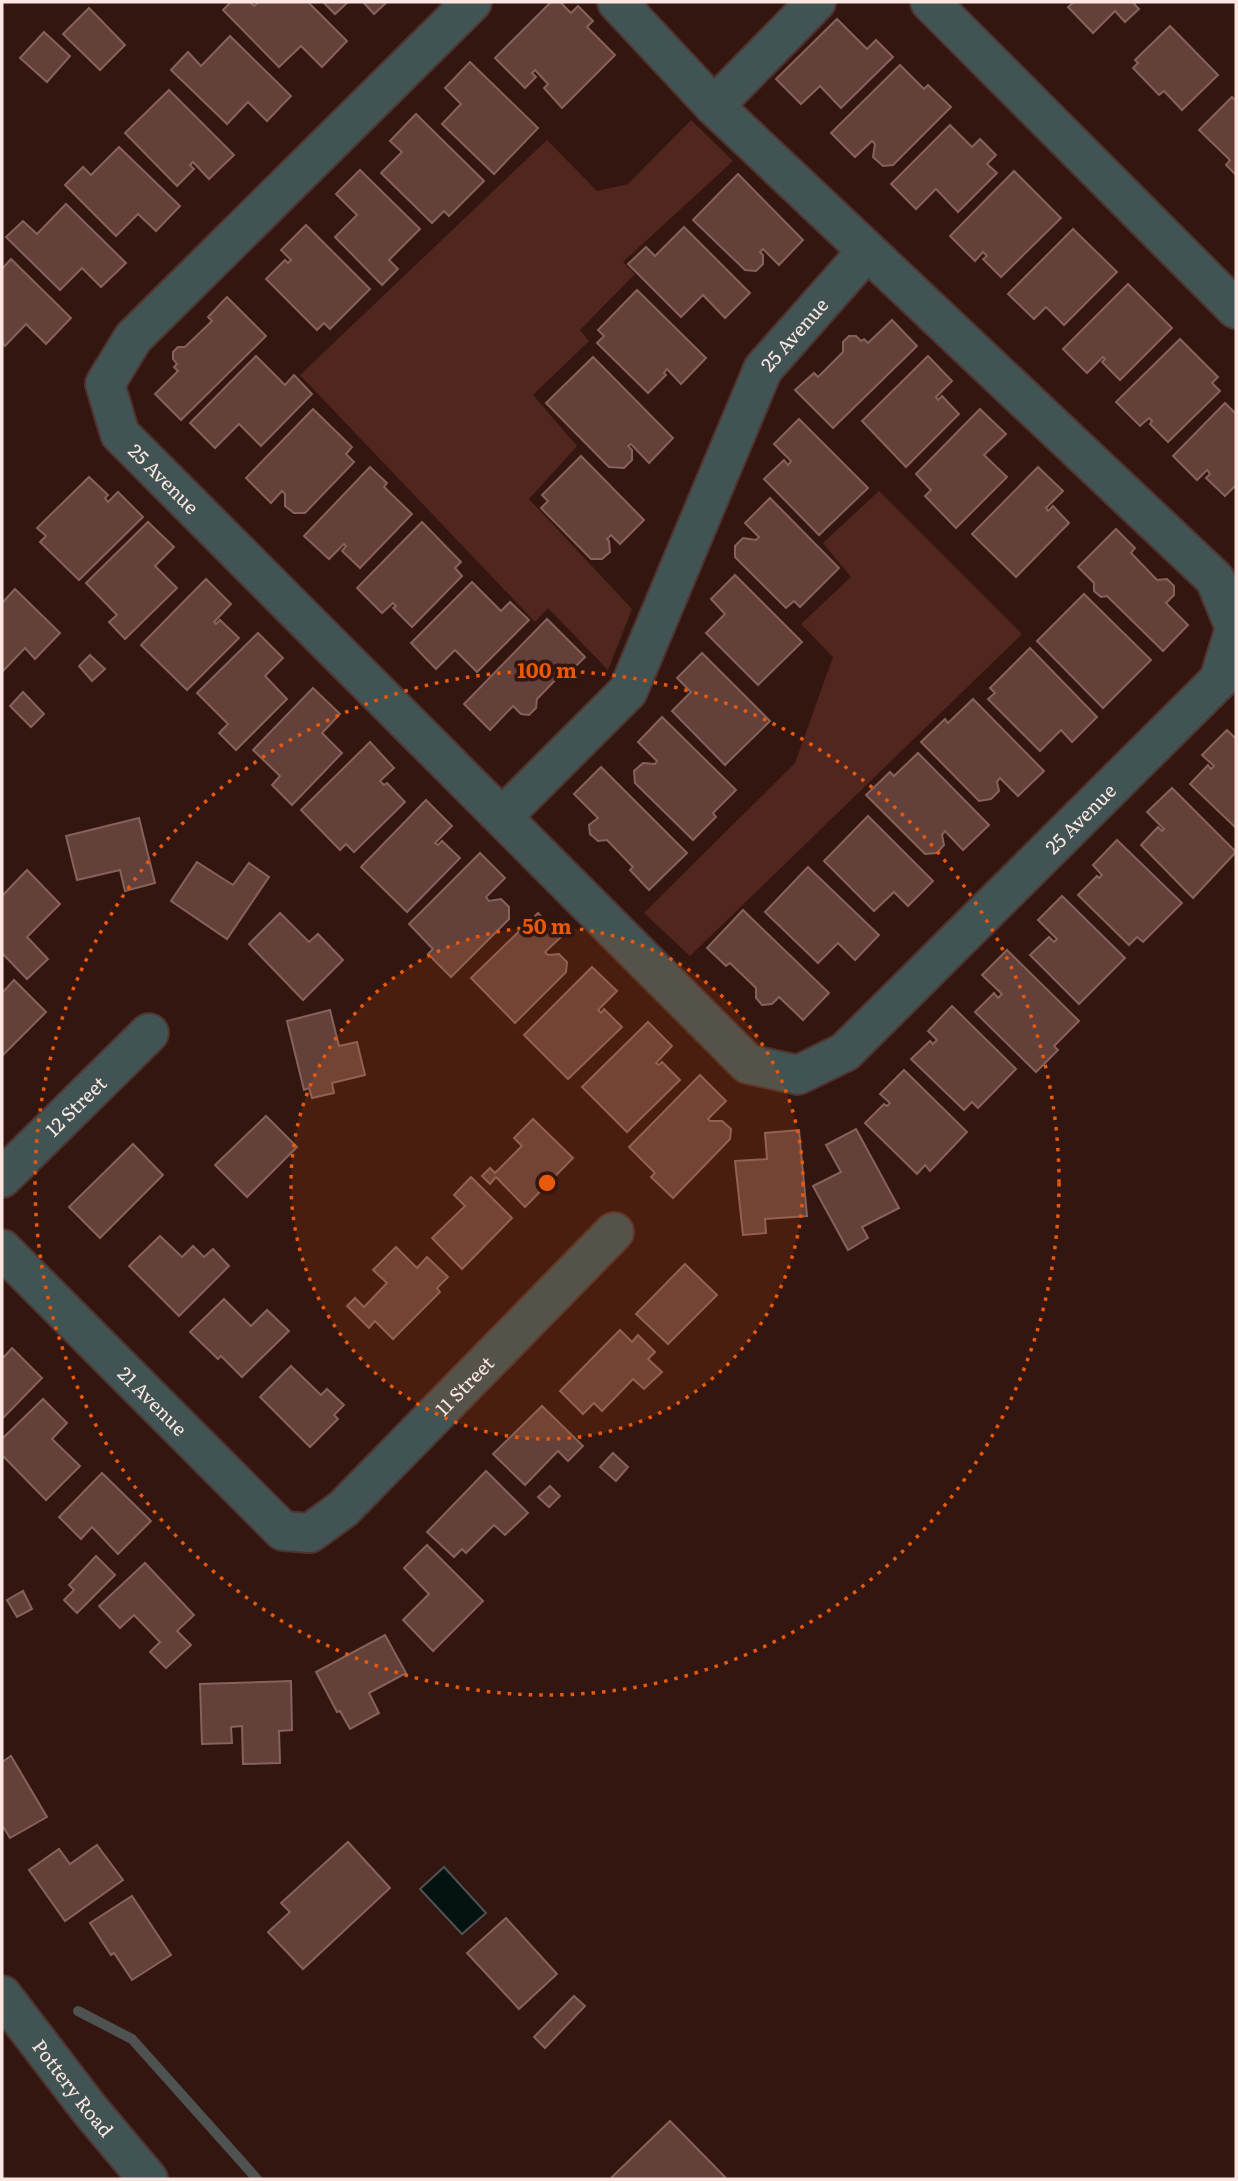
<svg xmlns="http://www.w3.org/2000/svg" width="1238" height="2181" viewBox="0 0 1238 2181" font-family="Literata,serif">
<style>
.green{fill:#51261f}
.water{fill:#041212;stroke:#4e5250;stroke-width:2}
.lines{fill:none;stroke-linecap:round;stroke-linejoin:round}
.stream{stroke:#4e5250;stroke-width:10}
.building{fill:#63403a;stroke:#87625b;stroke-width:2}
.minor-casing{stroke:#50332e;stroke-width:42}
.minor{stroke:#415353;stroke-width:38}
.ring{fill:none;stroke:#e8590c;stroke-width:3.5;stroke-dasharray:3.5 7}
.labels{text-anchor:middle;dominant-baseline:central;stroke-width:7;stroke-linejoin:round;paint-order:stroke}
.street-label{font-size:19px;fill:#fce7e2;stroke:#341611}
.centre{fill:#e8590c;stroke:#341611;stroke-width:3.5}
.ring-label{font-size:21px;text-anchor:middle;font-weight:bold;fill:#e8590c;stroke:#341611;stroke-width:7;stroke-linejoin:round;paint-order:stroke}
</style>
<rect width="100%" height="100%" fill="#341611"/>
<g class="green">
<polygon points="691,120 733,161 623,262 635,274 580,330 589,341 533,395 577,446 529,499 632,609 608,670 548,608 535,622 300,375 547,140 597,191 628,184"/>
<polygon points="879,491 1022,634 690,956 644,913 795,763 833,657 801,624 851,577 823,543"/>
</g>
<polygon class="water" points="444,1867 486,1913 462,1934 420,1889"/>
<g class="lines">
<polyline class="stream" points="78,2011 132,2039 257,2179"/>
</g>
<g class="building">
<polygon points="231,2 250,2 254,6 259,2 308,2 347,41 322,67 301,46 279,67 223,10"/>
<polygon points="323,2 348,2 335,14"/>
<polygon points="363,2 387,2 374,14"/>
<polygon points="551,2 560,2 571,13 578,6 593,21 587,27 615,55 562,108 544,88 548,84 535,70 532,73 536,77 525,88 495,58"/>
<polygon points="1074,2 1136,2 1134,4 1139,9 1125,22 1115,11 1093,33 1068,7"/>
<polygon points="89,8 125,45 100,70 63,34"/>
<polygon points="837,19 867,49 876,40 893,57 841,108 820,86 801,104 776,79"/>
<polygon points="1170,26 1218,75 1182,110 1164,91 1159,95 1133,68 1138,63 1135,60"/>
<polygon points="44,32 70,56 47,82 20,58"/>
<polygon points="230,36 291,96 267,121 248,102 227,124 171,70 188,52 201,66"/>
<polygon points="470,62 538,128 494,174 442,124 461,104 445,88"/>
<polygon points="900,65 924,89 928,85 951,107 893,165 883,166 873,157 875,144 872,141 855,157 831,133"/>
<polygon points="169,90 234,155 209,179 193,162 190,165 194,169 177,186 125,133"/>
<polygon points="1232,97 1236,101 1236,175 1226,165 1230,160 1199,130"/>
<polygon points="416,114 484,181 449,216 444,211 432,223 381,173 402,152 390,141"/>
<polygon points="950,125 972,147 980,139 996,155 987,164 997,173 958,212 936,189 916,209 891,184"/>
<polygon points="119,147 180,206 156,231 138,214 116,236 65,185 83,167 91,175"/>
<polygon points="360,170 420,229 389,260 398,269 382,285 335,237 357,215 336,194"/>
<polygon points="1014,171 1061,218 1001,277 983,259 987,256 983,252 975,261 950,236"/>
<polygon points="738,174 803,240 779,265 763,249 760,252 763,255 763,264 756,271 745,270 693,220"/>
<polygon points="66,204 126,263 101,287 82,268 60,290 6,237 23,221 37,234"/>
<polygon points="306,225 370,289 330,329 324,323 317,330 266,279 285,260 288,263 291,260 281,250"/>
<polygon points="684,227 750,293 725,318 703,295 681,317 628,264 646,247 655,256"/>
<polygon points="1073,229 1117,272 1064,325 1046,307 1034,319 1008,294"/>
<polygon points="11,259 71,318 46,344 26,324 5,346 2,342 2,269"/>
<polygon points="1128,284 1172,328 1120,380 1102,362 1105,359 1103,357 1087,373 1063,349"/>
<polygon points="637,290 706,358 681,384 667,369 664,373 666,375 648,393 597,343 604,336 598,330"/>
<polygon points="227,297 266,336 181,420 155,394 178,371 174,367 177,364 173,359 173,352 178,347 185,347 212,321 208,317"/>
<polygon points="892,320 917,346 833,428 795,390 814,373 818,377 843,352 843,342 849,336 856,336 861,341 864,339 868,343"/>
<polygon points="1180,339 1218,377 1212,383 1220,391 1168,442 1150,424 1152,421 1149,418 1140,426 1116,402"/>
<polygon points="256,356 285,385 294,375 312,394 261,446 239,424 215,448 190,423"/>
<polygon points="928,356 952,381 936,397 938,400 942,396 959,414 906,467 862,421"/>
<polygon points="593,357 673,438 649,463 631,444 628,446 632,450 632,460 624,468 609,467 546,403"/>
<polygon points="1225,403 1236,414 1236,485 1225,496 1206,478 1210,474 1207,470 1197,480 1173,456"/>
<polygon points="313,409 352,447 346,454 354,462 305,513 294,513 285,506 285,494 282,491 271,503 246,478"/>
<polygon points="980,409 1006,434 984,455 1007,477 956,528 925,496 931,490 916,474"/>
<polygon points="799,419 868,488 819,535 764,479 784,460 788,465 791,461 774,444"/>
<polygon points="581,456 644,520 620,544 611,535 607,539 609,541 610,552 602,559 591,559 541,508 548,501 542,495"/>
<polygon points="370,467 387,483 384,487 412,514 360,568 342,551 346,546 344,544 329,559 304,536"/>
<polygon points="1038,467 1063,491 1046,508 1048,511 1053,506 1069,523 1016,577 972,534"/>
<polygon points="89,477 108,495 105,498 108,502 118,492 143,517 79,580 40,542 46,536 37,528"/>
<polygon points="770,498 839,568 800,607 794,601 786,608 735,557 735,546 743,538 756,540 759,537 745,523"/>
<polygon points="148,522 174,547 155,566 177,588 125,639 109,622 117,615 86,583"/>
<polygon points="422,522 461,562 455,568 462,576 412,627 393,608 396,606 393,603 382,613 357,588"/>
<polygon points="1116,529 1135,548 1131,553 1157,580 1167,579 1174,586 1174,595 1166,603 1188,625 1163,651 1107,596 1101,597 1094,591 1094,583 1078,567"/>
<polygon points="735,575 802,642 758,685 706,633 725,614 711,599"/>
<polygon points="206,579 231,604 214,622 216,624 220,620 239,638 187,690 141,645"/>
<polygon points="472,582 501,611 510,602 529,620 477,672 455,650 436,669 411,643"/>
<polygon points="15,589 60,633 35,659 25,648 2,672 2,603"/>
<polygon points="1084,594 1151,660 1103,708 1037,641"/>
<polygon points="547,619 585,657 566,676 562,673 537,699 536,708 529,715 521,714 513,706 490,730 464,704"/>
<polygon points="258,633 283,658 265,676 287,699 236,750 219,733 228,724 197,693"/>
<polygon points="1030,648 1097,717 1072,742 1061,730 1040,751 988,699 995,693 990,688"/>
<polygon points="702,653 770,721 725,765 672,711 691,692 677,678"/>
<polygon points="90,655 105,669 92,681 79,666"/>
<polygon points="313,688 340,714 322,733 342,753 292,805 272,785 280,776 253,750"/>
<polygon points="23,692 44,714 31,727 10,706"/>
<polygon points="973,699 1044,771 1018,796 1000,778 997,782 999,791 991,799 979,801 921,742 945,719 948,723"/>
<polygon points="662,717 736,790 713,813 716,817 693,840 635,783 634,771 643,763 655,764 657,761 638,742"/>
<polygon points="1227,730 1236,739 1236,828 1190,784 1208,765 1211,769 1214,766 1202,755"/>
<polygon points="370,742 394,768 380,781 384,785 387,783 405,802 354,852 346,844 340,850 301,810"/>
<polygon points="918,753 989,825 963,850 945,831 942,835 944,845 937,853 925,854 866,795 890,772 894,776"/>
<polygon points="601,767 687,853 649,890 630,870 633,867 607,840 598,841 590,834 589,825 598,818 574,794"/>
<polygon points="1172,788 1236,852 1193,898 1141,845 1158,827 1162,831 1164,829 1147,812"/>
<polygon points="426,800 452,826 435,843 438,845 442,841 460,858 407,912 361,867"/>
<polygon points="868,816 933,881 908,906 894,892 874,911 824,861"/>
<polygon points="139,818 155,883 125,891 120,870 77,880 66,836"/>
<polygon points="1117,840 1182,903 1143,942 1137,937 1129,945 1078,895 1097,876 1099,878 1102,875 1093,865"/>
<polygon points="480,853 505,878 486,897 489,901 501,899 509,907 509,919 451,977 428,954 433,949 409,924"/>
<polygon points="197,862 233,885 249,863 269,877 227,939 171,901"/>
<polygon points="808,867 879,935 855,960 838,943 818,963 765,912"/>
<polygon points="27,870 60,904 27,937 48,959 27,979 2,953 2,896"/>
<polygon points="1062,896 1125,958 1079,1004 1030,955 1049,937 1054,942 1057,939 1038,920"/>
<polygon points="743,910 829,993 803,1020 779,997 772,1004 762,1005 756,998 756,988 730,963 726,966 707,948"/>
<polygon points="280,913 309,942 318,934 343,960 303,1000 249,944"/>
<polygon points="538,913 561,937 545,952 548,955 559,954 567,962 566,972 515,1023 471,978"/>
<polygon points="1007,950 1079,1021 1054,1046 1058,1050 1036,1072 975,1012 994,993 998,998 1002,994 982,975"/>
<polygon points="592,967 617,991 598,1010 601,1013 604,1009 622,1027 568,1079 524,1035"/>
<polygon points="14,980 46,1012 2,1056 2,993"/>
<polygon points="952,1006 1016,1069 978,1108 972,1102 964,1110 911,1059 930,1041 933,1044 937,1040 928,1031"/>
<polygon points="330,1010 339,1046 357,1042 365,1075 332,1083 334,1093 312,1098 309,1088 304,1090 287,1021"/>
<polygon points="648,1022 672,1046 656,1063 659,1065 662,1062 680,1080 627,1132 582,1087"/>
<polygon points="904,1070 967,1132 930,1171 925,1165 917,1174 865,1123 884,1104 887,1106 890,1103 880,1094"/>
<polygon points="700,1075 726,1101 708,1119 710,1121 722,1121 731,1129 730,1139 673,1198 651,1177 655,1173 629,1147"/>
<polygon points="266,1116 297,1147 247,1197 215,1165"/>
<polygon points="533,1119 573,1158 525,1207 496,1177 490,1184 482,1176 490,1168 495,1173 522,1146 514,1138"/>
<polygon points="856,1129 899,1208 862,1227 868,1238 848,1250 813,1186 841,1172 826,1145"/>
<polygon points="799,1130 807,1216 765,1219 766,1233 743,1235 735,1161 767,1159 765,1133"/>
<polygon points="133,1144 163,1175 100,1238 69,1207"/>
<polygon points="471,1177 512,1218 462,1269 432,1238 465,1206 454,1195"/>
<polygon points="160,1236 182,1257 193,1246 204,1257 213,1249 229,1266 179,1316 129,1266"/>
<polygon points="396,1247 417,1268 427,1257 448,1277 437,1288 440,1292 393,1339 375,1321 369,1328 347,1306 355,1298 364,1307 387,1283 373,1270"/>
<polygon points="685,1264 717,1295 668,1344 636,1314"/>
<polygon points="224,1299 251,1326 267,1310 289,1331 242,1377 221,1356 218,1359 190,1332"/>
<polygon points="620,1330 632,1342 638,1335 655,1352 648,1359 662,1372 644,1389 633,1379 602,1411 594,1403 583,1414 560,1391"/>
<polygon points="12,1348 42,1378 2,1419 2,1355 4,1357"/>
<polygon points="291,1366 321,1395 327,1389 344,1405 334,1415 338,1419 310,1447 260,1397"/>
<polygon points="43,1399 67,1423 52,1439 80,1466 46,1500 2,1455 2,1439"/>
<polygon points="542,1406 583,1446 568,1461 558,1451 525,1485 493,1454"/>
<polygon points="613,1453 628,1467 616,1481 600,1467"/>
<polygon points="486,1471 528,1513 505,1535 494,1525 466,1553 462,1549 454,1557 427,1532"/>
<polygon points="102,1473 151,1521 118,1554 92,1527 81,1539 59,1517"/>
<polygon points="550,1486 560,1496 549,1507 538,1497"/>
<polygon points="427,1545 483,1601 433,1651 403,1620 429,1594 404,1568"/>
<polygon points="96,1556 115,1575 77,1613 64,1600 74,1590 69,1585"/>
<polygon points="145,1563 194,1615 177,1631 191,1645 166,1668 150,1652 160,1642 134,1615 120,1628 99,1606"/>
<polygon points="23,1591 32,1609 17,1617 7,1600"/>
<polygon points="385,1635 406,1673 369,1693 379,1713 350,1729 340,1711 337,1712 316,1672"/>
<polygon points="291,1681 292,1730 279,1731 280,1763 243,1764 242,1726 231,1727 232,1743 202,1744 200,1684"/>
<polygon points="11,1756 47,1817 10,1838 2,1825 2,1762"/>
<polygon points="348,1842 390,1888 303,1969 268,1932 290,1912 281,1903"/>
<polygon points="97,1845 123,1880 65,1921 29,1870 59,1849 70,1864"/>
<polygon points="132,1896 171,1955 132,1980 114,1953 111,1955 90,1923"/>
<polygon points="506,1918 557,1974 519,2009 467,1953"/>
<polygon points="574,1996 585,2006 545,2048 534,2037"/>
<polygon points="670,2121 725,2177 723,2179 614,2179 612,2177"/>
</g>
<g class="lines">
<defs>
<g id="minor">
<path id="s1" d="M472,2L133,338L105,384L120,434L748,1064L798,1075L845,1052L1219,680L1235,628L1215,579L714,106L617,2"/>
<polyline points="930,2 1236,309"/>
<polyline points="714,106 816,2"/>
<path id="s2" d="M502,817L628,691L763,369L867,251"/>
<path id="s3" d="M2,1178L149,1033"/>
<path id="s4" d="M2,1249L283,1531L310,1533L343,1509L614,1232"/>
<path id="s5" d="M2,1995L90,2110L148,2179"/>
</g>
</defs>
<use href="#minor" class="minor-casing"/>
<use href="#minor" class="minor"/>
</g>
<circle cx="547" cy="1183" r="256" fill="#e8590c" fill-opacity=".12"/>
<g class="ring">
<circle cx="547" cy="1183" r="256"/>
<circle cx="547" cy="1183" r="512"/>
</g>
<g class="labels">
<g class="street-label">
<text stroke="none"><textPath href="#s2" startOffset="574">25 Avenue</textPath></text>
<text stroke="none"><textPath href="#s1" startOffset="646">25 Avenue</textPath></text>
<text stroke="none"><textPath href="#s1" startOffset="1908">25 Avenue</textPath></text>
<text stroke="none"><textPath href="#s3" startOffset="103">12 Street</textPath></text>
<text stroke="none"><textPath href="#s4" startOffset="639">11 Street</textPath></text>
<text stroke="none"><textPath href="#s4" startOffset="214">21 Avenue</textPath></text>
<text stroke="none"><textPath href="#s5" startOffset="117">Pottery Road</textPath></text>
</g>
</g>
<circle cx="547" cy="1183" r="10" class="centre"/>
<g class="ring-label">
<text x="547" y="678">100 m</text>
<text x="547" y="934">50 m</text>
</g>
<rect width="1238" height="2181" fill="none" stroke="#fce7e2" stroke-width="7"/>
</svg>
